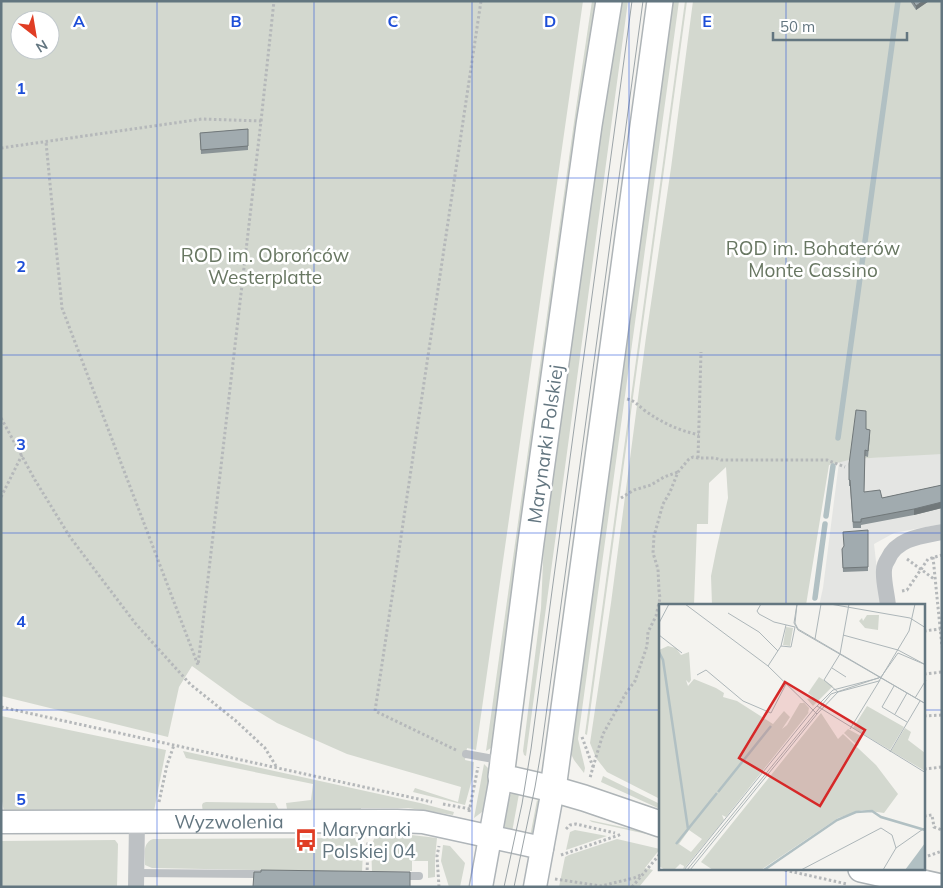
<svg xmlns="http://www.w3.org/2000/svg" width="943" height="888" viewBox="0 0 943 888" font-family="Mulish,sans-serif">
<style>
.built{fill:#e4e5e3}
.green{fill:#d3d8cf;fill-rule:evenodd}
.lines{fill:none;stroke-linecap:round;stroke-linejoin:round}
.stream{stroke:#b1c0c3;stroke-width:5.5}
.secondary-casing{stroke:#afb5b9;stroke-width:25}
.primary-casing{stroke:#aeb4b7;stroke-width:28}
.path{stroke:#b5b8ba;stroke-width:3;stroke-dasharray:2.5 2.5;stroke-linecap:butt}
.lane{stroke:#bdc1c4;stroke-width:8}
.street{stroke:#bdc1c4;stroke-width:16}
.secondary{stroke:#fff;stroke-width:22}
.primary{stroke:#fff;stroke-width:25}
.tram{stroke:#9ca4a8;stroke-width:1}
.wall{fill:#8a9396}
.shaded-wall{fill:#71787a}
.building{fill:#a1abaf;stroke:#71787a}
.grid{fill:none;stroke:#1d4ed8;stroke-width:1;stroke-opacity:0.55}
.labels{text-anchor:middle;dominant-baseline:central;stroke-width:5;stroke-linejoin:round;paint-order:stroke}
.park-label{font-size:19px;fill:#687762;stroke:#fff}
.street-label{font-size:19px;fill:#637680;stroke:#fff}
.poi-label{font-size:19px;fill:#637680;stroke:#fff;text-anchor:start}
.inset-river{fill:none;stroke:#b1c0c3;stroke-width:2.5}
.inset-road{fill:none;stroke:#adb6b9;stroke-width:1}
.view{fill:#d62828;fill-opacity:0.15;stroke:#d62828;stroke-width:2.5}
.inset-edge{fill:none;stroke:#637680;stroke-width:2.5}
.grid-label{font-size:16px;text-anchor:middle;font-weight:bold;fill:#1d4ed8;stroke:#fff;stroke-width:5;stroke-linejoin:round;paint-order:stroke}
</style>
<rect width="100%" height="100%" fill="#f4f3ef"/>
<polygon class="built" points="929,454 942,454 942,524 894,533 874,544 881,605 819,606 823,588 839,462 853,459"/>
<g class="green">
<path d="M1,1H583L476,750L467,748L465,760L474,762L473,776L465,805L413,792L415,788L458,802L461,787L347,754L277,723L239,700L192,666L179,687L168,737L1,696ZM20,20H50V50H20Z"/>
<polygon points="592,1 601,1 496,743 491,748 486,751 576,108"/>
<polygon points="619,1 628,1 526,756 524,755 523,751 541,608 544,540 548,501"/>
<polygon points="647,1 652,1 545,758 544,758"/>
<polygon points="670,1 679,1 578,739 585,768 584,773 574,760 570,752"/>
<polygon points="685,1 687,1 587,735 585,734"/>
<polygon points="693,1 942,1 942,454 853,459 829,465 806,605 712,605 711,576 716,551 728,498 726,467 709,483 708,524 697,524 694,605 660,606 660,799 607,772 596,758 590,743 611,603 646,337 671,168"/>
<polygon points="1,716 166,750 154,811 4,812 1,796"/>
<polygon points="183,751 420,803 454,812 453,815 408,808 361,808 361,812 291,812 287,809 286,803 311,800 313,784 186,758"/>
<polygon points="484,764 489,769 490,774 485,806 482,812 474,818"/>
<polygon points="603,776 660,804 660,809 601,782"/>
<polygon points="515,792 519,794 512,832 504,829 503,827 508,797 512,793"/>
<polygon points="537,800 541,803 538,832 530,837"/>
<polygon points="206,802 275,803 280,812 203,813 202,805 203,803"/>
<polygon points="589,820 660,835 660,837 592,822"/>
<polygon points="575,830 607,836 566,850 570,832"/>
<polygon points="158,832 296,832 154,834"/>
<path d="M403,834L437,838L435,858V877L428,878V861H412V871H372C372,864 370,841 376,836C377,835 378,835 380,835Z"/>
<path d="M359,838L361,840L363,851L362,872L152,868L145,865C145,855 142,843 153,839Z"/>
<polygon points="617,839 660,849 645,868 653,870 639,887 559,887 565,857 569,855"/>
<polygon points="115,840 118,844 117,887 1,887 1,841"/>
<polygon points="443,845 450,846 465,863 460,887 449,887 441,861"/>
</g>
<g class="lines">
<g class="stream">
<polyline points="838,438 898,1"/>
<polyline points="826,516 833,466"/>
<polyline points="815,598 825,524"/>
</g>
<defs>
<g id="secondary">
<path id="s1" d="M1,822L397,821L423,822L542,848"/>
<polyline points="481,887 501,777"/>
<polyline points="535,887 553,789"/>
</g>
<g id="primary">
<polyline points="609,1 589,125 531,542 501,777 553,789 584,798 660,824"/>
<polyline points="553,789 660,1"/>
<polyline points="861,869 941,887"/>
</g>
</defs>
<use href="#secondary" class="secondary-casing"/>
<use href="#primary" class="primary-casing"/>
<g class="path">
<polyline points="261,121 274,1"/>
<polyline points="1,148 202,119 261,121 198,665 62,308 46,142"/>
<path d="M627,399C635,401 638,405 644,410C662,423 678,430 699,435"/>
<polyline points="1,418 35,480 70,537 135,623 190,684 236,721 265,748 276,766"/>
<polyline points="698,458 701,352"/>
<polyline points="1,497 22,455"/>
<polyline points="621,498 634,490 651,485 664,477 678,472"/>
<polyline points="933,557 942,647"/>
<polyline points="907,559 934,579"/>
<polyline points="902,591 907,590 928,559 942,555"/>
<polyline points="924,631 940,629"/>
<polyline points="924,674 942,672"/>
<polyline points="1,707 432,802"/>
<polyline points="924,716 942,715"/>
<polyline points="582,737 593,767 590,778"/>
<polyline points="456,750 375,711 481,1"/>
<polyline points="593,767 603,734 626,693 635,681 647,646 648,632 656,616 660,598 659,591 658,569 653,553 654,536 663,504 670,492 678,472 689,459 693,457 698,458 715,458 721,460 827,460 845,467"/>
<polyline points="924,769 942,767"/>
<polyline points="159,802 167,765 174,745"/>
<polyline points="443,804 470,809"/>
<polyline points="469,812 478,767"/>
<polyline points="924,816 932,815 934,827 942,830"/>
<polyline points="566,829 570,825 576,824 615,833"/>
<polyline points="561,855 622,834"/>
<polyline points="928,856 942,851"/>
<polyline points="780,869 847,884"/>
<polyline points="367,875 368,841"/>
<polyline points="555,879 601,886 634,878 643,874"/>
<polyline points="439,887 437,856 439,846"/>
<polyline points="632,887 660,854"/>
</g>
<g class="lane">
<polyline points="466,754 499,760"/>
<polyline points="136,873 262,874"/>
<polyline points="401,876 419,876"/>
</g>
<g class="street">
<path d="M888,606C887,594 883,581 884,570C884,567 886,562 888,559C897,538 922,536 942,532"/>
<polyline points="136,887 137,822"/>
</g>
<use href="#secondary" class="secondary"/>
<use href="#primary" class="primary"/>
<g class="tram">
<polyline points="504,887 522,804 531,749 552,591 632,1"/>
<polyline points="514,887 535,787 541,752 643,1"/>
</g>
</g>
<g class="wall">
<polygon points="910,1 929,1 916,10"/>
<polygon points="248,129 248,150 201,154 200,133"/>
<polygon points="870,436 868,457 865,456 864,492 882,498 942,485 942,508 914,515 861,525 861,528 853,528 850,486 849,486 849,464"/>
<polygon points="868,530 868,571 843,572 842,549"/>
</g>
<g class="shaded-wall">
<polygon points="923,1 929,1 916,10 916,6"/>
<polygon points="942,502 942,508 914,515 914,509"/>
</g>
<g class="building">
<polygon points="913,1 923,1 916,6"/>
<polygon points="248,129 248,146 201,150 200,133"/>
<polygon points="856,410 866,411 866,429 870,430 868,451 865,450 864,492 880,490 882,498 942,485 942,502 914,509 861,519 861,522 853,522 850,480 849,480 849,464"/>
<polygon points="868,530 868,567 843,568 842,549 844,546 843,532"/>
<polygon points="261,870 410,872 410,887 253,887 254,872 261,872"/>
</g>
<path class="grid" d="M157,1V887M314,1V887M472,1V887M629,1V887M786,1V606M1,178H942M1,355H942M1,533H942M1,710H660M924,710H942M786,869V887"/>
<defs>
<symbol id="bus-bare" viewBox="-9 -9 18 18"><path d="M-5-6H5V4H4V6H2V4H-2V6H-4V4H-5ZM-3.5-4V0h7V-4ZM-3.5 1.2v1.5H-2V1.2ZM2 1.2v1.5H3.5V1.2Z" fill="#e03d24" stroke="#fff" stroke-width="2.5" paint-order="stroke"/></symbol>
</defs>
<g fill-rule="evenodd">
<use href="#bus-bare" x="290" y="824" width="32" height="32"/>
</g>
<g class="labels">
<g class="park-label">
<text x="813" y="248">ROD im. Bohaterów<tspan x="813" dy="22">Monte Cassino</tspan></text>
<text x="265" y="255">ROD im. Obrońców<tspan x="265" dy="22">Westerplatte</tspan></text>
</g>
<g class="street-label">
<text transform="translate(545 444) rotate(-82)">Marynarki Polskiej</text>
<text stroke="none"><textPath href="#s1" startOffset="228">Wyzwolenia</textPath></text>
</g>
<g class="poi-label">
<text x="322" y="829">Marynarki<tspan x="322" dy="22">Polskiej 04</tspan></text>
</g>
</g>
<g transform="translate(659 604)">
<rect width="266" height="266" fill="#f4f3ef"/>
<path d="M208,11H220L219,26L206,24L200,17L203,14L204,17ZM127,23L134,24L131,42L124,41ZM9,42L17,44L22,51L30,48L32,76L30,79L27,76L29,82L35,75L57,84L65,89L64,93L78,97L114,120L125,107L131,113L123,125L128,121L141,99H145L142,95L150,104L149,109L151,107L67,213L63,211L65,216L24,266L25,262L21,260L15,266H6L0,262V46ZM30,226L43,235L32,248L20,240ZM160,73L174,82L154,102L148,95L154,93L149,89ZM208,102L245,123L231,146L194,124ZM162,109L179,135L184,130L217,161L239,190L225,209L203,206L179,214L102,266H54L42,258ZM246,124L252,128L249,136L266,149V167L232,147ZM189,125L202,132L199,142L185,129Z" fill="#d3d8cf" fill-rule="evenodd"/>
<path d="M266,239V266H246L258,250Z" fill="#b1c0c3"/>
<path class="inset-river" d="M0,48L4,56L29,225M59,188L112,122M17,240L58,189M105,266L178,216L197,208L213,207L222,213L266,226"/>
<path class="inset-road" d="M26,0L109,62L158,110L31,266M102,0L98,7L100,10L115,18L136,23L132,43L122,42M138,0L136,19L139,25L267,100M138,0L135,19L139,26L267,100M171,0L251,14L267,24M69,9L100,28L119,47M0,19L10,0M0,31L23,49M184,31L239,46L267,61M156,35L162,0M109,62L122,42L127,21M173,64L187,73M38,71L47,66L84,97L112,109L127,80M235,82L223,103L248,118M179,88L165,76L181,50L190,0M256,94L267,76M158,102L267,169M154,106L174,86L220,74M158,110L179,88L220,77L250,27L256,0M236,110L248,89M191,125L221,76M231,148L261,97M237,244L267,223M25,266L154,106M28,266L172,90L222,73L239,49L267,61M142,266L222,224L233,231L237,244L224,266"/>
<path class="view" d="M126,78L206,126L161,202L80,154Z"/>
<rect width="266" height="266" class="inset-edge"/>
</g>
<g class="grid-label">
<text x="79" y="27">A</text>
<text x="236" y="27">B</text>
<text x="393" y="27">C</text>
<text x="550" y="27">D</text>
<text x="707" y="27">E</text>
<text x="21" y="94">1</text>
<text x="21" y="272">2</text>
<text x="21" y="450">3</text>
<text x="21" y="627">4</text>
<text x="21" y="805">5</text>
</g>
<rect width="943" height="888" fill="none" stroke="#637680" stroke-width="5"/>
<g transform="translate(35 35) rotate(149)"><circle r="24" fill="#ffffff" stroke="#c1c8cc"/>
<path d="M0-4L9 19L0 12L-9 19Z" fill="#e03d24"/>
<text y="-8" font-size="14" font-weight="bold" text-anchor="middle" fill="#637680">N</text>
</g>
<path d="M773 32v8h134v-8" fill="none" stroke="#637680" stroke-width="2.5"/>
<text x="780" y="32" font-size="15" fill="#637680" stroke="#ffffff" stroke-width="4" paint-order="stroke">50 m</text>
</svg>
